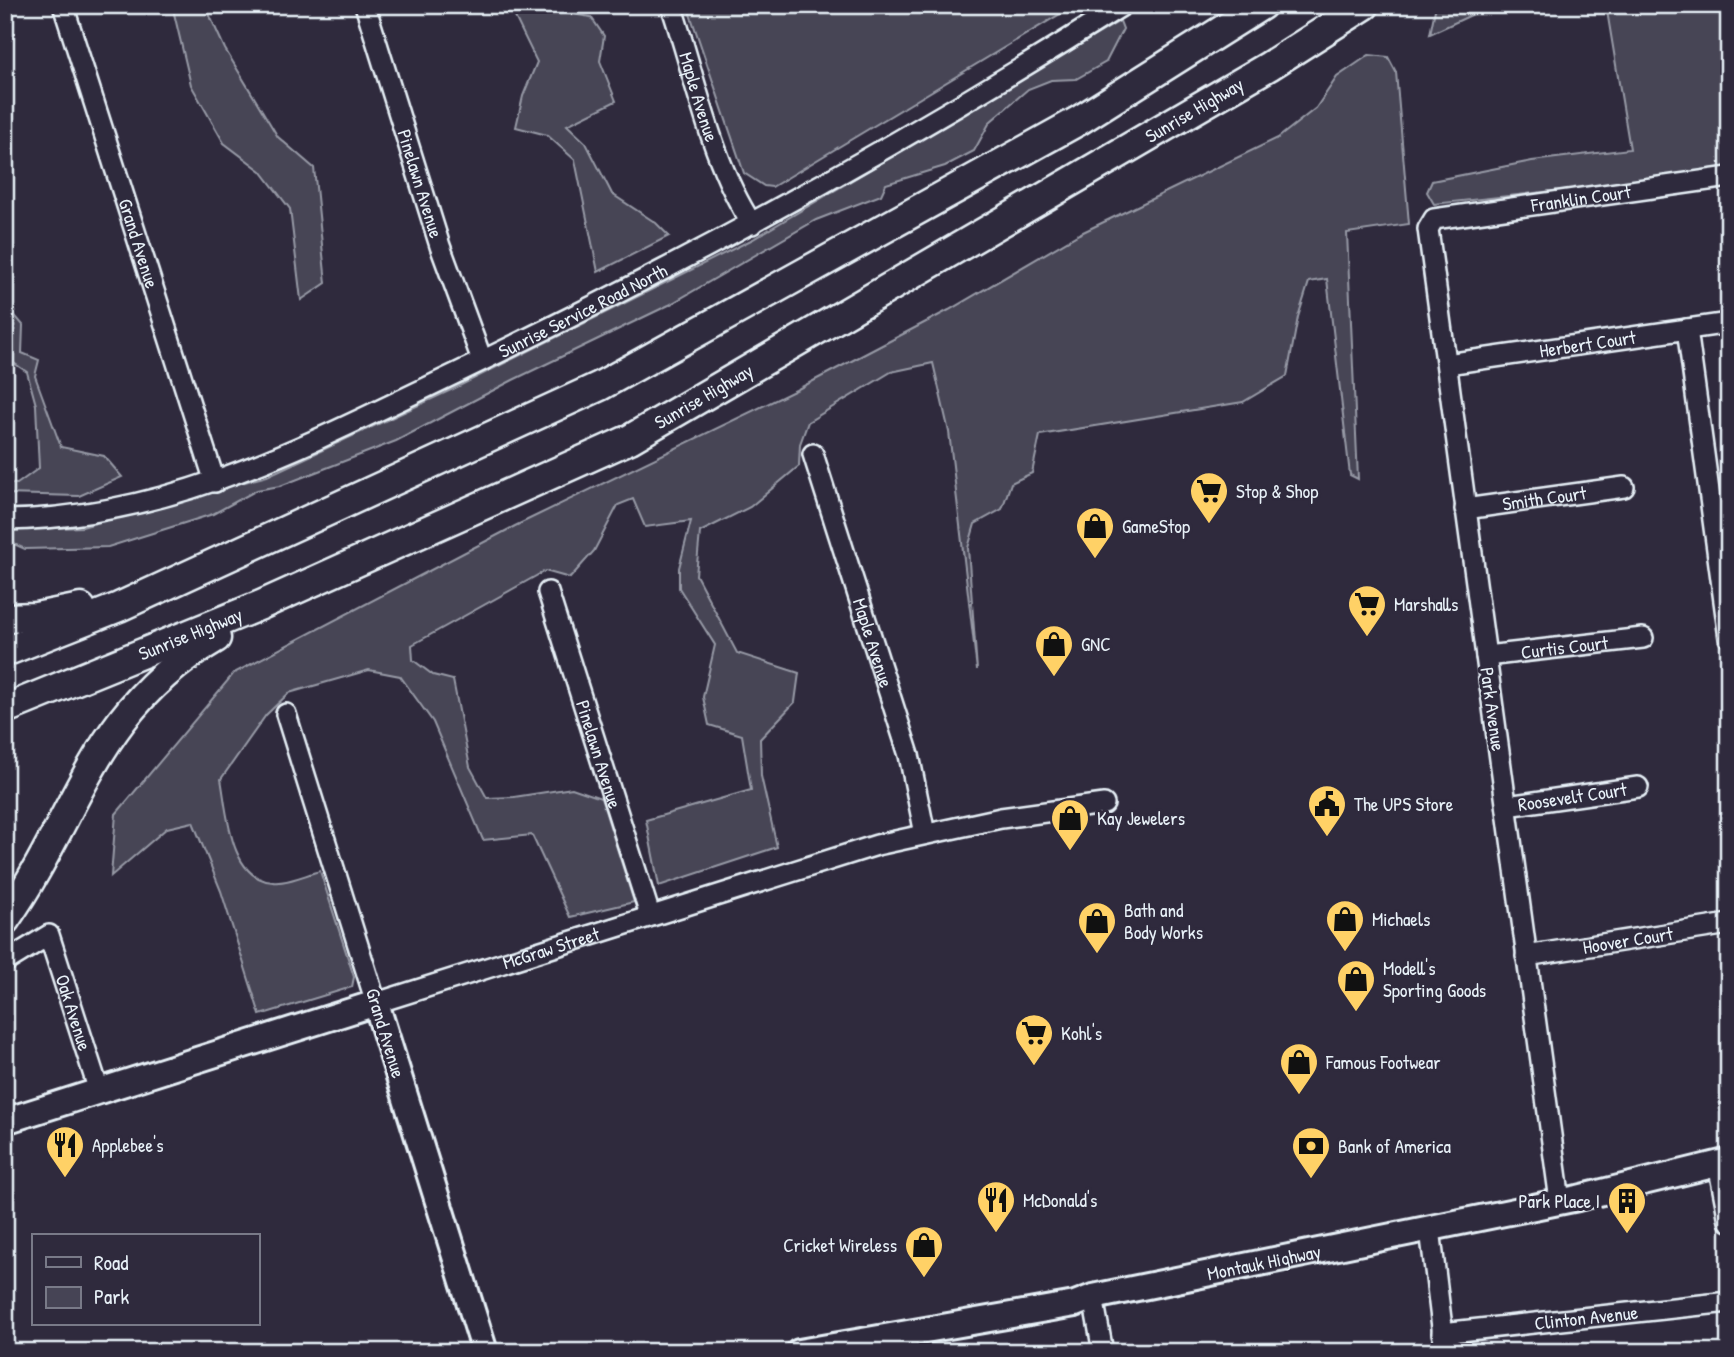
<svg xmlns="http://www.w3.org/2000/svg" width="1734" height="1357" viewBox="0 0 1734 1357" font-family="'Patrick Hand',sans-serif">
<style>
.green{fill:#464455;stroke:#979aa6;stroke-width:2}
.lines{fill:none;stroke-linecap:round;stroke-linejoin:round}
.minor-casing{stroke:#e8f1f8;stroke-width:24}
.major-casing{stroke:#e8f1f8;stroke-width:30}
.highway-casing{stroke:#e8f1f8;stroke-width:33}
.minor{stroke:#2f2a3d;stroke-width:19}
.major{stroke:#2f2a3d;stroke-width:24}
.highway{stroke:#2f2a3d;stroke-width:28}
.labels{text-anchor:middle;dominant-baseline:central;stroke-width:6;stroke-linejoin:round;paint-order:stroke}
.street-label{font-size:19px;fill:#e8f1f8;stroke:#2f2a3d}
.poi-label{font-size:19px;fill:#e8f1f8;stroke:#2f2a3d;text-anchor:start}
</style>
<rect width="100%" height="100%" fill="#2f2a3d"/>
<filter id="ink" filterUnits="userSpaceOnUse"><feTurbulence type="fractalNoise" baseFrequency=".0143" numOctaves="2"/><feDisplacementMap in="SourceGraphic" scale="14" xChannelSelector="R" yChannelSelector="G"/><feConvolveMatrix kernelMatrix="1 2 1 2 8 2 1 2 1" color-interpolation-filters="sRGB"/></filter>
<g filter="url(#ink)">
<g class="green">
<polygon points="172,5 205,5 225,49 278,137 314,168 326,283 301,300 290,209 261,171 224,143 191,85"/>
<polygon points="519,5 551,5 559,12 591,17 604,36 600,61 616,101 567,125 586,143 612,194 656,223 669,236 598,272 575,160 547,135 516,127 523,96 537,62 515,17"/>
<polygon points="687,5 1075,5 772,187 764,186 744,173"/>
<polygon points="1436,5 1493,5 1430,34"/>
<polygon points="1606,5 1729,5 1729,172 1434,204 1427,192 1432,181 1532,161 1630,149"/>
<polygon points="1120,21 1123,29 1106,62 1076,79 1051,80 1028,89 990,122 974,151 945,166 886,184 881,195 816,220 669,305 513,380 396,441 280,486 257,490 213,514 108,547 25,549 5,540 5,530 82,527 267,476 453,389 753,239"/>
<path d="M1369,55L1388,57L1396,72L1409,224L1347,233L1358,479L1350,475L1327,279L1309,282L1298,317L1287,376L1243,402L1040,435L1032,473L1011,483L1002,509L975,524L968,548L977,670L949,432L933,363L891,372L808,422L800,444L799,466L750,507L700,532L696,575L737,653L799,673L795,702L760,739L761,776L777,847L659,886L646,820L751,790L742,735L709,725L703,697L715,645L679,588V568L691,521L645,527L633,499L618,505L594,551L570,578L545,571L412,645L413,660L433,675L453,680L470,767L487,798L514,797L572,788L601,798L634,902L570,917L532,835L483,840L433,722L400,676L369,670L289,693L266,715L221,779C227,810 229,879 273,882C286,884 307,874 320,871L354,977L352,987L260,1015L221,891L193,822L167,828L111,876L116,814L234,673L515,526L796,390L949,310L1079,234L1278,138L1316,108L1337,77Z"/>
<polygon points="5,304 23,325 22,353 39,360 35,376 61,447 104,456 122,477 79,496 5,494 5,483 17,484 39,468 36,405 27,372 5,357 5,333 10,329 5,323"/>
</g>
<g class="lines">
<defs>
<g id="minor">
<path id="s1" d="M63,5L215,482"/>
<path id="s2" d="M365,5L440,246L482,360"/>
<path id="s3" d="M671,5C695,76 711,162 752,224"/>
<polyline points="1687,329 1729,638"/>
<path id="s4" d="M1447,364L1729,323"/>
<path id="s5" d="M813,454L909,755L925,834"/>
<path id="s6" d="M1465,509L1624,487"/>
<path id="s7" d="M5,520C174,518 314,441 463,370C690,261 910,140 1123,5"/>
<path id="s8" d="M548,592L650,915"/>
<path id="s9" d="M1486,656L1643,638"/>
<path id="s10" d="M286,714L376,1003L877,845L1001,818L1104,804"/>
<path id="s11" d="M1507,806L1638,787"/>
<path id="s12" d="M1526,956L1729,924"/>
<path id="s13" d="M5,962L49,935L99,1091"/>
<polyline points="1718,1164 1729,1221"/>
<path id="s14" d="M1560,1201L1428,229L1434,219L1729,177"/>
<polyline points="1430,1229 1445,1352"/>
<polyline points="1093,1297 1103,1352"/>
<path id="s15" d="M1442,1333L1729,1302"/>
</g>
<g id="major">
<polyline points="5,1121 376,1003 485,1352"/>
<path id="s16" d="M799,1352L1075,1304L1093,1297L1578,1198L1729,1161"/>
</g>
<g id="highway">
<polyline points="5,618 36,617 81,608"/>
<polyline points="5,652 119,607 600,386 1078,121 1262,5"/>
<path id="s17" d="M5,709L261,605L630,439L1269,66L1365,5"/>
<path d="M5,920C80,813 92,710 216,638"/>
</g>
</defs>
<use href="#minor" class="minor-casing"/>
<use href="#major" class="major-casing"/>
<use href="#highway" class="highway-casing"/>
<use href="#minor" class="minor"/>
<use href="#major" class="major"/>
<use href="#highway" class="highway"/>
</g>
</g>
<defs>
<symbol id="supermarket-pin" viewBox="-11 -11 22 30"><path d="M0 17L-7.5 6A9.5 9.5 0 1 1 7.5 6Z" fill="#ffd166" stroke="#2f2a3d"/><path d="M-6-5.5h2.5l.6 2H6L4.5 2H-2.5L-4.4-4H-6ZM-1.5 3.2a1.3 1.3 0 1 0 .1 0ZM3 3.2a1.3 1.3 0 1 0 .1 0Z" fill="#111"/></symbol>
<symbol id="shop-pin" viewBox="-11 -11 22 30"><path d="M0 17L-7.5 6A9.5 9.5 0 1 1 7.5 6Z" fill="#ffd166" stroke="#2f2a3d"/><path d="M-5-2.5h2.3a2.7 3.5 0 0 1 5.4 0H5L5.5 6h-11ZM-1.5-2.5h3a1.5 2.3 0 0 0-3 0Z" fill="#111"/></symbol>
<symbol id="civic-pin" viewBox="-11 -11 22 30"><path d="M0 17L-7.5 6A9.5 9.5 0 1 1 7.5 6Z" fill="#ffd166" stroke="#2f2a3d"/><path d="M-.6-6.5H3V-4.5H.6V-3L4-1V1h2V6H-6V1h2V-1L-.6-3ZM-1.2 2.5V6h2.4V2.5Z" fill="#111"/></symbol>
<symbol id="restaurant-pin" viewBox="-11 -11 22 30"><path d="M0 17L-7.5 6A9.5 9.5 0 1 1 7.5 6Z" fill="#ffd166" stroke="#2f2a3d"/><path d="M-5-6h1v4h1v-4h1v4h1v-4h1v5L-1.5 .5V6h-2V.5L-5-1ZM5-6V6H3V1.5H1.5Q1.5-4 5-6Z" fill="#111"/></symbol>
<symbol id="bank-pin" viewBox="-11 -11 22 30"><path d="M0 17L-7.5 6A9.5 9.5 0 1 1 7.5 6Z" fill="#ffd166" stroke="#2f2a3d"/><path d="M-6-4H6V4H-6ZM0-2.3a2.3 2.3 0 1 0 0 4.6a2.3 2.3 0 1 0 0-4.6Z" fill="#111"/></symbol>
<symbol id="building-pin" viewBox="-11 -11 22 30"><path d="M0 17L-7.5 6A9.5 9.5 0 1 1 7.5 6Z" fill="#ffd166" stroke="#2f2a3d"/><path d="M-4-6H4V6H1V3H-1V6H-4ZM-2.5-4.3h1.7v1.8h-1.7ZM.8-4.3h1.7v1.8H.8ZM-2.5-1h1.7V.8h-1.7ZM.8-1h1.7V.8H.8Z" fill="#111"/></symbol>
</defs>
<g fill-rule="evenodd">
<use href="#supermarket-pin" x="1187" y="469" width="44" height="60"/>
<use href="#shop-pin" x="1073" y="504" width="44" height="60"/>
<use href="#supermarket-pin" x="1345" y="582" width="44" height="60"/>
<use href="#shop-pin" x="1032" y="622" width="44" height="60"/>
<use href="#civic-pin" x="1305" y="782" width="44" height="60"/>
<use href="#shop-pin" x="1048" y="796" width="44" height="60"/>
<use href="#shop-pin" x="1323" y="897" width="44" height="60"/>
<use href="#shop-pin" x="1075" y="899" width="44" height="60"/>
<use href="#shop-pin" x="1334" y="957" width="44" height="60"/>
<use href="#supermarket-pin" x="1012" y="1011" width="44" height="60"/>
<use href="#shop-pin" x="1277" y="1040" width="44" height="60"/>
<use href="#restaurant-pin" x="43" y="1123" width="44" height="60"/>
<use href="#bank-pin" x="1289" y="1124" width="44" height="60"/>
<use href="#restaurant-pin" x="974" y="1178" width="44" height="60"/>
<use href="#building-pin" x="1605" y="1179" width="44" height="60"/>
<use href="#shop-pin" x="902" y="1223" width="44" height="60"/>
</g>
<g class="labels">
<g class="street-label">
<text stroke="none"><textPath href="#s3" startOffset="96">Maple Avenue</textPath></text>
<text stroke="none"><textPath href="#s17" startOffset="1334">Sunrise Highway</textPath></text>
<text stroke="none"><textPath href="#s2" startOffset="187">Pinelawn Avenue</textPath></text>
<text stroke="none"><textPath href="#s14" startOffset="1141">Franklin Court</textPath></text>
<text stroke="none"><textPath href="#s1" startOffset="250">Grand Avenue</textPath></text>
<text stroke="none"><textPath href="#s7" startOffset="620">Sunrise Service Road North</textPath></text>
<text stroke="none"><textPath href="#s4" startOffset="142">Herbert Court</textPath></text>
<text stroke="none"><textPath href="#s17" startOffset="766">Sunrise Highway</textPath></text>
<text stroke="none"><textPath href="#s6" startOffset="80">Smith Court</textPath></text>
<text stroke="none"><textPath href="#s17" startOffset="200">Sunrise Highway</textPath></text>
<text stroke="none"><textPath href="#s5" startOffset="198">Maple Avenue</textPath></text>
<text stroke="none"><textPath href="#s9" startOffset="79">Curtis Court</textPath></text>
<text transform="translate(1493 709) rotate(82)">Park Avenue</text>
<text stroke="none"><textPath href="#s8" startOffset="170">Pinelawn Avenue</textPath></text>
<text stroke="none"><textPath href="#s11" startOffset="66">Roosevelt Court</textPath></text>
<text stroke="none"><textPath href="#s12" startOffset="103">Hoover Court</textPath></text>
<text stroke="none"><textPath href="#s10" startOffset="486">McGraw Street</textPath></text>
<text stroke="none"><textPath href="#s13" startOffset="133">Oak Avenue</textPath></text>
<text transform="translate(386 1033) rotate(73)">Grand Avenue</text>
<text stroke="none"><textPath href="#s16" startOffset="474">Montauk Highway</textPath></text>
<text stroke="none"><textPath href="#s15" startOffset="145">Clinton Avenue</textPath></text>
</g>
<g class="poi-label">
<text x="1236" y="491">Stop &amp; Shop</text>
<text x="1122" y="526">GameStop</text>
<text x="1394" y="604">Marshalls</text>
<text x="1081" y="644">GNC</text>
<text x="1354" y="804">The UPS Store</text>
<text x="1097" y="818">Kay Jewelers</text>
<text x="1124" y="910">Bath and<tspan x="1124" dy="22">Body Works</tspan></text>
<text x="1372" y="919">Michaels</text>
<text x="1383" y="968">Modell's<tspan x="1383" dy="22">Sporting Goods</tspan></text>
<text x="1061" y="1033">Kohl's</text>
<text x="1326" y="1062">Famous Footwear</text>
<text x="92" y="1145">Applebee's</text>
<text x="1338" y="1146">Bank of America</text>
<text x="1023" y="1200">McDonald's</text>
<text x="1600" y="1201" text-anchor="end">Park Place I</text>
<text x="897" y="1245" text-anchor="end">Cricket Wireless</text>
</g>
</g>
<rect width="1734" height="1357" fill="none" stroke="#2f2a3d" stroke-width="28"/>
<rect x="14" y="14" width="1706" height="1329" fill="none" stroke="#e8f1f8" stroke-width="2.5" filter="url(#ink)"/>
<rect x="32" y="1234" width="228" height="91" fill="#2f2a3d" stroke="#797a88" stroke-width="2"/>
<rect x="46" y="1257" width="35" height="10" fill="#2f2a3d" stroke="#797a88" stroke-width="2"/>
<text x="94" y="1270" font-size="21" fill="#e8f1f8">Road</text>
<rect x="46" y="1287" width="35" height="21" fill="#464455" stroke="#797a88" stroke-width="2"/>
<text x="94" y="1304" font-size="21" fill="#e8f1f8">Park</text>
</svg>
